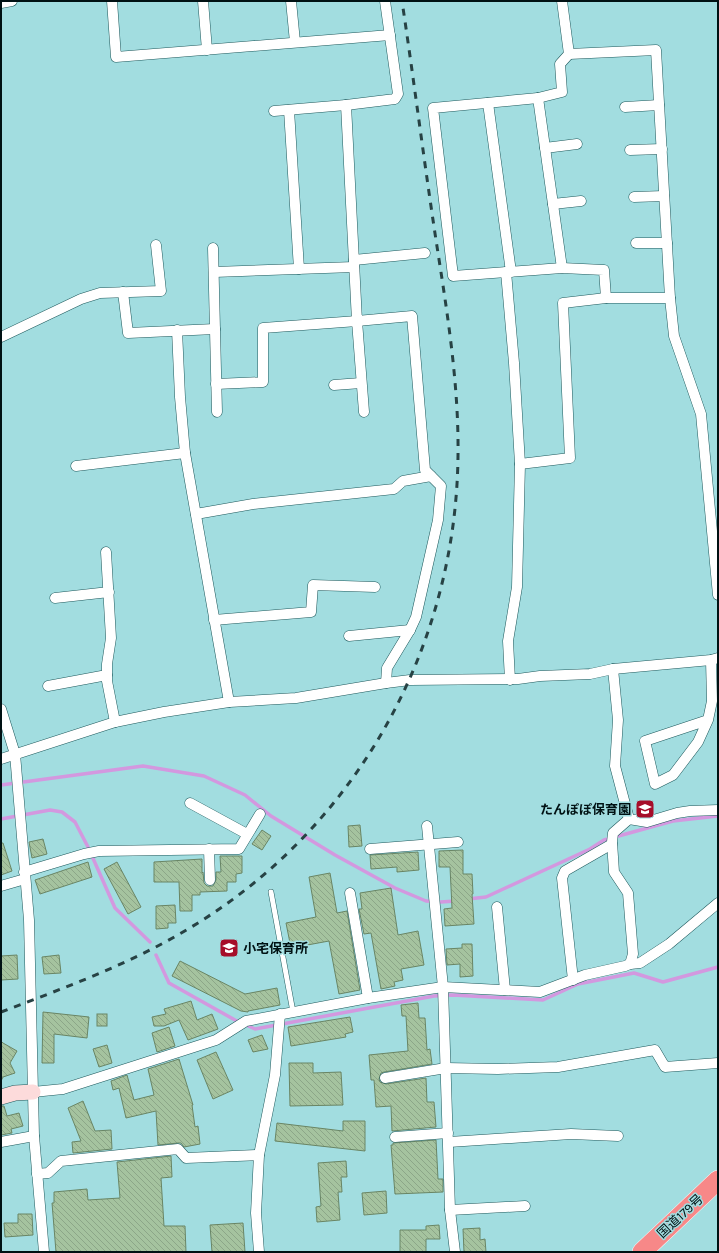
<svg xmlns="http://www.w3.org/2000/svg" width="719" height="1253" viewBox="0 0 719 1253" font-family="Karla,'Noto Sans JP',sans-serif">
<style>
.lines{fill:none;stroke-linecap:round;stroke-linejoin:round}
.stream{stroke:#d398df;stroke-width:3.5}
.building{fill:url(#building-back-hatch);stroke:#698564}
.lane-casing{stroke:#1e595c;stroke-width:6}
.street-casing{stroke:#1e595c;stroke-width:11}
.secondary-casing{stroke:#1e595c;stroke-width:16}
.highway-casing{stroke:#fff;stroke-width:20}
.lane{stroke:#fff;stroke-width:5}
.street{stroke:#fff;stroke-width:10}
.secondary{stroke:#fddbdb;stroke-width:15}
.highway{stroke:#f78888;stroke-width:19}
.rail{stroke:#274244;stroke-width:3;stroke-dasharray:7 7;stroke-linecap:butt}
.labels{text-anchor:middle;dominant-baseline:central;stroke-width:3;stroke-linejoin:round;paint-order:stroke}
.poi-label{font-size:13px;font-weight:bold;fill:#001113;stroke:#a2dde0;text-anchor:end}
.street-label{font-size:13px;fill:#001113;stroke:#a2dde0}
</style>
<defs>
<pattern id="building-back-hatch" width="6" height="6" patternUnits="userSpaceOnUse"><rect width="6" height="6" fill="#a5c39f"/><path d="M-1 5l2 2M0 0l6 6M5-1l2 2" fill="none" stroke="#8ca688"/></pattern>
</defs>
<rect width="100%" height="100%" fill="#a2dde0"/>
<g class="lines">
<g class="stream">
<polyline points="1,785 143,766 204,776 245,795 271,816 335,855 395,888 426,901 441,902 455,901"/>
<polyline points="1,819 50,810 62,812 75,822 88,847 115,908 150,942"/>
<polyline points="468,899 486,897 590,849 604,840 673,821 718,816"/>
<polyline points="156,955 169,983 235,1020 255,1029 434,996 453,995 543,1000 578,984 634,973 663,982 718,967"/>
</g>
</g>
<g class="building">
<polygon points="360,825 362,846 349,847 348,826"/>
<polygon points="262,830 271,836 262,850 252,844"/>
<polygon points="43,839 47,854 32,858 29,842"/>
<polygon points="1,843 3,843 12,871 1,875"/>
<polygon points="463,850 463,874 472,874 473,894 472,894 474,924 445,926 444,909 452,908 450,867 439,867 439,851"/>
<polygon points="418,852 419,870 397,872 397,867 371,869 370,855"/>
<polygon points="220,856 242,856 242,873 236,874 236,882 227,882 227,891 200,892 200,895 192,895 192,911 180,911 179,882 154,882 154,862 202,859 202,873 203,872 204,883 207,886 213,886 216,880 216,872 221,872"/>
<polygon points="88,862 92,877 40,894 35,880"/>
<polygon points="117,862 141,907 128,914 104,869"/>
<polygon points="330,873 337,913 347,911 360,990 339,994 329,941 291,948 286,923 316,917 309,877"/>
<polygon points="391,888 398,935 418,931 424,965 401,969 403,980 394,982 395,986 381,989 371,933 364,934 359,909 362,909 360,893"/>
<polygon points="175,905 176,923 168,923 168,928 156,929 156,906"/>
<polygon points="462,944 472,944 473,976 460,977 460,964 447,965 446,949 462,948"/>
<polygon points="17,955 18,979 1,980 1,956"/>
<polygon points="59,955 61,973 44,974 42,957"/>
<polygon points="180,961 245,994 277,988 280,1005 248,1011 248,1012 241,1011 172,976"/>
<polygon points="191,1001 197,1020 212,1014 218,1029 188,1040 179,1020 164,1026 154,1026 152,1017 166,1014 164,1009"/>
<polygon points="418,1003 419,1018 425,1018 427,1050 430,1049 432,1064 384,1072 381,1073 379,1079 380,1082 386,1084 426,1078 427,1102 434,1102 436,1127 392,1131 391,1106 376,1107 374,1080 371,1080 369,1055 408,1051 406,1016 402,1016 401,1005"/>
<polygon points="43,1012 89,1017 87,1038 54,1034 54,1063 42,1063"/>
<rect x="97" y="1014" width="10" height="12"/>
<polygon points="350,1017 353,1032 345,1034 346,1037 291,1046 288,1027"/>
<polygon points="169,1027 175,1046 157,1052 152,1033"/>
<polygon points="262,1035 268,1049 253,1052 248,1040"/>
<polygon points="1,1041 3,1043 17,1051 10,1063 15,1073 3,1077 1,1081"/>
<polygon points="107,1045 112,1063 99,1067 93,1049"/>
<polygon points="216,1052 233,1090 213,1099 197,1060"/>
<polygon points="179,1059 193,1105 192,1105 195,1127 198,1126 200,1144 184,1147 181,1143 178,1143 158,1145 156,1111 126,1118 119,1088 113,1090 111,1081 127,1075 134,1100 154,1095 148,1069"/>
<polygon points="289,1063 313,1063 313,1073 341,1072 343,1105 290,1106"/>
<polygon points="83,1101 95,1131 111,1130 112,1149 73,1153 72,1142 81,1141 68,1108"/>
<polygon points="1,1106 4,1106 7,1116 19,1113 23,1126 11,1129 12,1133 1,1135"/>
<polygon points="343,1121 365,1121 365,1151 275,1141 277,1123 343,1131"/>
<polygon points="436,1140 438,1179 443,1179 443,1192 395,1194 391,1145 393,1145 393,1143"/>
<polygon points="171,1156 172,1177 161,1178 164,1226 185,1226 186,1252 56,1252 52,1203 54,1203 54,1192 87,1189 88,1200 120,1198 117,1162"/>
<polygon points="346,1161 347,1177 341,1177 342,1192 338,1192 340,1220 317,1222 316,1207 321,1206 318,1163"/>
<polygon points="386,1191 387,1213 364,1215 362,1193"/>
<polygon points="18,1214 32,1214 33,1235 5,1237 4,1223 18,1223"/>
<polygon points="243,1223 245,1252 212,1252 210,1225"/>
<polygon points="439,1225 440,1239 426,1239 426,1252 400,1252 400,1230 426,1230 426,1226"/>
<polygon points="480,1228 480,1240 485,1239 486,1252 464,1252 463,1229"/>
</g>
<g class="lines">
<defs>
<polyline id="lane" points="271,892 293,1012"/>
<g id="street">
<polyline points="112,1 116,57 390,35"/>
<polyline points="203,1 207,50"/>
<polyline points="291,1 295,42"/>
<polyline points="385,1 398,94 395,99 346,105 357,321 412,316 425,470 441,486 438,520 416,617 410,630 387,668 386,683"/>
<polyline points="562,1 569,54 560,64 562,92 538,98 433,108 453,276 562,268 604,270 606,298 670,298"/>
<polyline points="1,3 12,1"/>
<polyline points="569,54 656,50 670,298 674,336 701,414 718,595"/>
<polyline points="538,98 562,268"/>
<polyline points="488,103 511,272"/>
<polyline points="625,107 659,105"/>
<polyline points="289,110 299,269"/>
<polyline points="274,111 346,105"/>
<polyline points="545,148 577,144"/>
<polyline points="630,150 662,149"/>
<polyline points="634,197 664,196"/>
<polyline points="553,204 581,201"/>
<polyline points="636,243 667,243"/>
<polyline points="213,248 217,412"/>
<polyline points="354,260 425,253"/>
<polyline points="214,272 354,267"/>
<polyline points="506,272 514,363 520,464 517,587 508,641 510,680"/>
<polyline points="123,292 128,333 215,329"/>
<polyline points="177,330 180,397 185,453 229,702"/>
<polyline points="1,337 81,299 100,293 161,291 156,245"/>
<polyline points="216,384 263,382 263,328 357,321 364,412"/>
<polyline points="334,385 361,383"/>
<polyline points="520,464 570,458 563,303 606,298"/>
<polyline points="76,466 185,453"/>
<polyline points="196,514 253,504 394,489 403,481 431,476"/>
<polyline points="106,552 111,638 107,664 107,681 115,722"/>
<polyline points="55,598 109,592"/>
<polyline points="214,620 311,612 313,585 375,587"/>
<polyline points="349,636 410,630"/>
<polyline points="613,669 618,720 615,766 629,819 647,822 677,813 690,811 718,810"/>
<polyline points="48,686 107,675"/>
<polyline points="1,709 15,754 29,920 34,1136 44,1252"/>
<polyline points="708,720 645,741 655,784 673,775 698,742 708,720 712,701 711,660"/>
<polyline points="1,759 115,722 164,712 229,702 296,698 386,683 410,680 518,679 540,676 590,674 613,669 711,660 718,658"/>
<polyline points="190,803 247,834"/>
<polyline points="629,819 613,833 612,842 614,872 628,893 633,954 630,964"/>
<polyline points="427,826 443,987 450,1210 455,1252"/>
<polyline points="209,849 210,880"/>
<polyline points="370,849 458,842"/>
<polyline points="24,872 84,854 99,851 239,849 260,814"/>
<polyline points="1,886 25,879"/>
<polyline points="350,893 368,998"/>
<polyline points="497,907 505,990"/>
<polyline points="573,980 562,878 565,871 612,844"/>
<polyline points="385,1078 446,1068 498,1069 558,1067 655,1050 665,1067 718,1063"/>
<polyline points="33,1092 63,1089 216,1040 246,1021 368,998 443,987 540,992 585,975 625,966 630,964 640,963 669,944 718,903"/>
<polyline points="395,1137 448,1133"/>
<polyline points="1,1142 34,1136"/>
<polyline points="449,1142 571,1134 618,1136"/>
<polyline points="37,1174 48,1173 61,1161 178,1149 186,1158 259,1155"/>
<polyline points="450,1210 525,1206"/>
<polyline points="259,1252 256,1213 259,1155 275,1075 280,1014"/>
</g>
<polyline id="secondary" points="1,1097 15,1093 33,1092"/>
<polyline id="highway" points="642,1252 718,1180"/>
</defs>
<use href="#lane" class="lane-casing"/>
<use href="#street" class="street-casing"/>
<use href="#secondary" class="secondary-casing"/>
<use href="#highway" class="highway-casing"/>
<use href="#lane" class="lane"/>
<use href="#street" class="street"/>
<use href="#secondary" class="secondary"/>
<use href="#highway" class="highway"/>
<path class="rail" d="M1,1012C64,988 130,964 188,929C355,830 456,649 458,456C459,384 447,311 436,240C424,161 414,81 402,1"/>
</g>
<defs>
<symbol id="school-square" viewBox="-11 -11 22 22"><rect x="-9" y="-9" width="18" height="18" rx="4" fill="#a60d29" stroke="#a2dde0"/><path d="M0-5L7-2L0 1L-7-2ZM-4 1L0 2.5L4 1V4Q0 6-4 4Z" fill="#fff"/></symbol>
</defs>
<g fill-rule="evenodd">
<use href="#school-square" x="634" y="798" width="22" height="22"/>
<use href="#school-square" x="218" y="937" width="22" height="22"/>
</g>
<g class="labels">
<g class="poi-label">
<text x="631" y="809">たんぽぽ保育園</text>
<text x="243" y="948" text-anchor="start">小宅保育所</text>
</g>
<g class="street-label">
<text transform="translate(680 1216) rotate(-43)">国道179号</text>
</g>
</g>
<rect width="719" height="1253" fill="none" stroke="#001113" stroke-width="4"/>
</svg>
